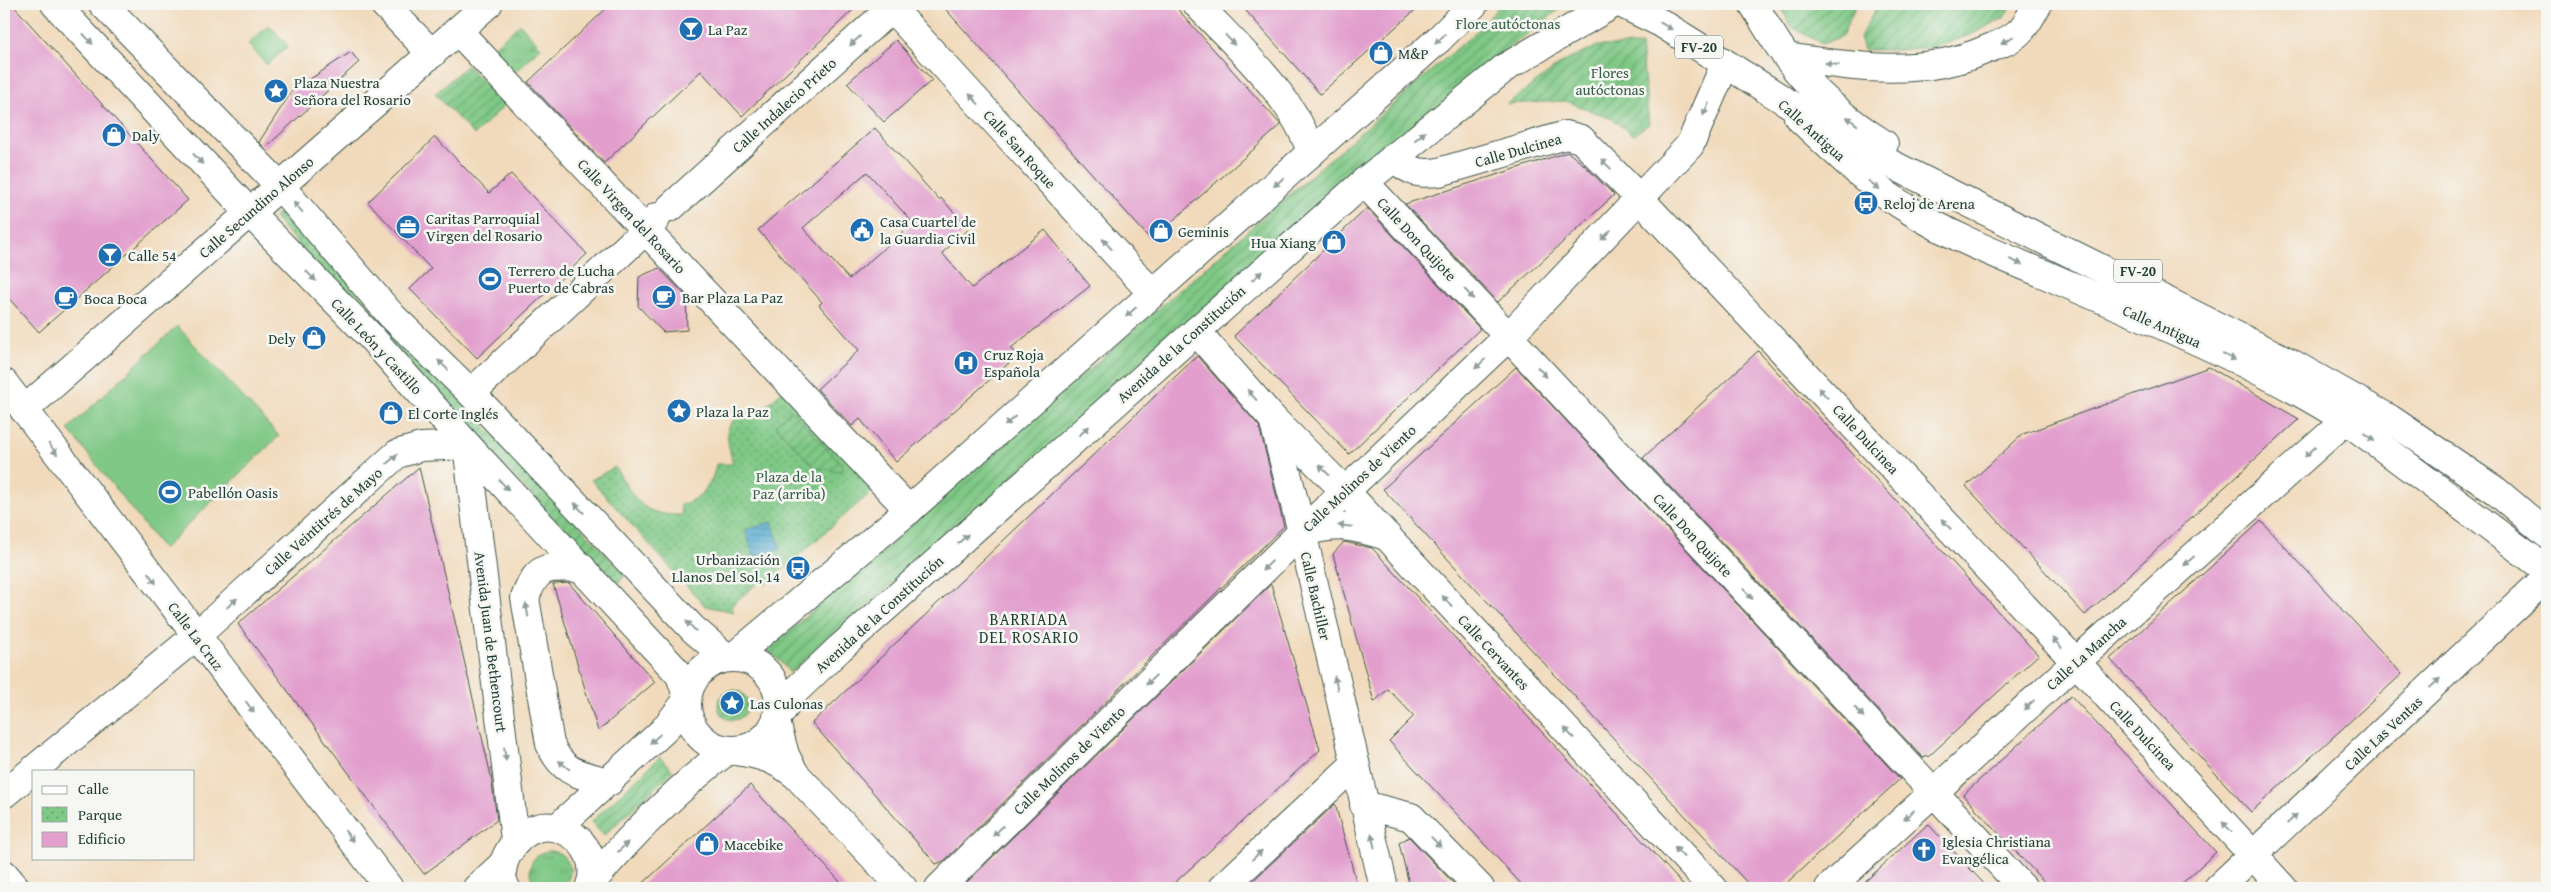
<svg xmlns="http://www.w3.org/2000/svg" width="2551" height="892" viewBox="0 0 2551 892" font-family="'Gentium Book Plus',serif">
<style>
.grass{fill:url(#grass-tufts);stroke:#4f825c}
.park{fill:url(#park-dots);stroke:#4f825c}
.garden{fill:url(#garden-furrows);stroke:#4f825c}
.pitch{fill:#7fc885;stroke:#4f825c}
.water{fill:url(#water-rules);stroke:#3a7483}
.building{fill:#e29fce;fill-rule:evenodd}
.lines{fill:none;stroke-linecap:round;stroke-linejoin:round}
.minor-casing{stroke:#3e5548;stroke-width:30}
.major-casing{stroke:#3e5548;stroke-width:30}
.minor{stroke:#fff;stroke-width:28}
.major{stroke:#fff;stroke-width:28}
.oneway{fill:#8f9e9a}
.labels{text-anchor:middle;dominant-baseline:central;stroke-width:5;stroke-linejoin:round;paint-order:stroke}
.shield{fill:#f6f6f2;stroke:#60746d;stroke-width:1}
.shield-label{font-size:14px;font-weight:bold;fill:#1f3d34}
.park-label{font-size:15px;fill:#376048;stroke:#f6f6f2}
.poi-label{font-size:15px;fill:#1f3d34;stroke:#f6f6f2;text-anchor:start}
.street-label{font-size:15px;fill:#1f3d34;stroke:#f6f6f2}
.neighbourhood-label{font-size:16px;letter-spacing:1px;fill:#1f3d34;stroke:#f6f6f2}
</style>
<defs>
<pattern id="grass-tufts" width="24" height="20" patternUnits="userSpaceOnUse" patternTransform="scale(1.25)"><rect width="24" height="20" fill="#7fc885"/><path d="M3 7l-1-3M5 7V3M7 7l1-3M15 17l-1-3M17 17v-4M19 17l1-3" fill="none" stroke="#67a46e"/></pattern>
<pattern id="park-dots" width="8" height="8" patternUnits="userSpaceOnUse" patternTransform="scale(1.25)"><rect width="8" height="8" fill="#7fc885"/><path d="M2 2h.1M6 6h.1" fill="none" stroke="#67a46e" stroke-width="1.8" stroke-linecap="round"/></pattern>
<pattern id="garden-furrows" width="10" height="10" patternUnits="userSpaceOnUse" patternTransform="scale(1.25)"><rect width="10" height="10" fill="#7fc885"/><path d="M-1 1l2-2M0 10L10 0M9 11l2-2" fill="none" stroke="#67a46e"/></pattern>
<pattern id="water-rules" width="6" height="5" patternUnits="userSpaceOnUse" patternTransform="scale(1.25)"><rect width="6" height="5" fill="#56acd2"/><path d="M0 2.5h6" fill="none" stroke="#478dab"/></pattern>
</defs>
<rect width="100%" height="100%" fill="#f6f6f2"/>
<filter id="ink" filterUnits="userSpaceOnUse"><feTurbulence type="fractalNoise" baseFrequency=".02" numOctaves="2"/><feDisplacementMap in="SourceGraphic" scale="10" xChannelSelector="R" yChannelSelector="G"/><feConvolveMatrix kernelMatrix="1 2 1 2 8 2 1 2 1" color-interpolation-filters="sRGB"/></filter>
<filter id="wash" filterUnits="userSpaceOnUse"><feTurbulence type="fractalNoise" baseFrequency=".0096" numOctaves="4" result="noise"/><feDisplacementMap in="SourceGraphic" scale="20" xChannelSelector="R" yChannelSelector="G"/><feGaussianBlur stdDeviation="1.12" result="paint"/><feColorMatrix in="noise" values="0 0 0 0 0 0 0 0 0 0 0 0 0 0 0 0 0 1.4 0 .05"/><feComposite in="paint" operator="in"/></filter>
<g filter="url(#wash)">
<rect width="100%" height="100%" fill="#f1dabb"/>
<g class="grass">
<polygon points="520,24 541,47 513,74 490,50"/>
<circle cx="550" cy="871" r="20"/>
</g>
<path class="park" d="M783,390L876,488L765,585L761,580L731,606L734,612L705,606L591,480L615,467C635,498 639,516 682,515L680,505C702,498 712,486 716,464H733C728,444 718,412 753,418Z"/>
<g class="garden">
<polygon points="1501,4 1554,4 1560,9 1502,53 1381,155 790,673 780,661 767,650 1479,29"/>
<polygon points="1780,4 1857,4 1842,36 1822,44 1790,26"/>
<polygon points="1878,4 2012,4 2004,18 1970,35 1936,47 1898,50 1864,50 1860,37"/>
<polygon points="1641,45 1649,124 1633,135 1612,119 1566,101 1507,104 1563,62 1598,46"/>
<polygon points="467,65 505,105 474,135 435,94"/>
<polygon points="279,213 287,215 378,313 369,322 274,218"/>
<polygon points="392,328 626,575 616,585 382,337"/>
<polygon points="791,410 843,466 841,471 815,468 775,425"/>
<circle cx="733" cy="705" r="15"/>
<polygon points="660,757 673,771 604,836 591,822"/>
</g>
<g class="pitch">
<polygon points="269,25 288,46 267,65 248,44"/>
<polygon points="177,326 279,436 163,549 68,429"/>
</g>
<polygon class="water" points="772,522 781,549 754,557 745,530"/>
<g id="blocks">
<g class="building">
<polygon points="4,4 12,4 188,200 39,332 4,293"/>
<polygon points="611,4 859,4 742,116 701,71 604,163 528,82"/>
<polygon points="941,4 1173,4 1281,125 1151,240"/>
<polygon points="1240,4 1422,4 1320,94"/>
<polygon points="896,40 932,80 884,122 847,83"/>
<polygon points="351,52 359,62 265,148 259,142 292,91"/>
<path d="M875,128L939,200L941,198L969,229L942,253L972,288L1045,230L1090,286L1011,348L1018,355L896,462L860,419L852,426L817,389L859,350L819,305L822,302L758,230ZM867,172L913,223L849,279L803,228Z"/>
<polygon points="435,137 489,193 511,174 587,254 477,358 410,289 431,269 368,202"/>
<polygon points="1568,152 1584,165 1614,195 1498,302 1405,204"/>
<polygon points="1367,208 1480,329 1349,454 1234,336"/>
<polygon points="659,268 686,296 687,330 663,332 638,306 639,277"/>
<polygon points="1758,351 2038,655 1928,757 1926,755 1923,758 1643,458"/>
<polygon points="1197,356 1259,426 1284,526 944,861 936,864 812,723"/>
<polygon points="1516,367 1900,779 1781,888 1752,888 1383,489"/>
<polygon points="2209,367 2299,419 2085,615 1966,486 2023,434"/>
<polygon points="419,467 491,776 497,820 424,874 238,624"/>
<polygon points="2261,521 2402,674 2251,812 2110,659"/>
<polygon points="1344,542 1372,548 1686,888 1525,888 1389,741 1414,716 1388,689 1374,702 1333,554"/>
<polygon points="569,583 655,682 598,731 553,584"/>
<polygon points="1271,584 1320,750 1169,888 971,888 966,883"/>
<polygon points="2071,696 2216,852 2177,888 2050,888 1963,795"/>
<polygon points="750,785 846,888 638,888"/>
<polygon points="1335,804 1358,888 1245,888"/>
<polygon points="1928,824 1988,888 1858,888"/>
<polygon points="1409,837 1458,888 1410,888 1399,843"/>
</g>
</g>
</g>
<g filter="url(#ink)">
<use href="#blocks" fill-opacity="0" stroke="#3e5548" stroke-width="1"/>
<g class="lines">
<defs>
<g id="minor">
<polyline points="384,4 432,54"/>
<polyline points="888,4 1152,293"/>
<path d="M1197,4C1236,46 1296,99 1311,153"/>
<polyline points="458,31 909,510"/>
<path d="M1787,57C1854,67 1921,78 1985,50C1997,45 2010,41 2019,32C2027,25 2032,13 2038,4"/>
<path d="M1798,117C1834,150 1869,186 1911,211C1952,237 1999,255 2044,274C2146,319 2252,360 2346,420L2547,570"/>
<path d="M1393,158C1410,171 1417,175 1439,172L1566,135L1581,139L1640,199L2076,662L2283,888"/>
<polyline points="1364,182 2023,888"/>
<polyline points="671,207 896,4"/>
<polyline points="1196,331 1273,419 1302,532 1384,888"/>
<polyline points="4,383 389,888"/>
<polyline points="471,393 653,223 657,217"/>
<polyline points="24,410 488,4"/>
<polyline points="1273,419 1345,491 1713,888"/>
<path d="M1302,532C1341,523 1349,525 1387,536"/>
<path d="M582,568C548,567 538,563 525,598L550,744C563,774 579,774 609,782"/>
<polyline points="776,722 785,755 795,774"/>
<path d="M736,751C761,754 777,760 796,775L903,888"/>
<polyline points="4,794 196,636 397,454 421,447 467,445 515,840"/>
<polyline points="1364,805 1411,817 1480,888"/>
<polyline points="4,874 16,888"/>
<polyline points="939,888 1302,532 1508,337 1690,145 1725,64"/>
<polyline points="1222,888 1355,764"/>
<polyline points="1829,888 2076,662 2346,420"/>
<polyline points="2218,888 2547,577"/>
</g>
<g id="major">
<polyline points="55,4 250,213 370,336 467,445 680,675 687,696"/>
<polyline points="103,4 280,186 392,316 471,393 693,629 727,658"/>
<polyline points="1622,4 1661,23 1863,150 2289,362 2390,419 2496,491 2547,534"/>
<path d="M1753,4C1764,21 1774,40 1786,56C1811,91 1848,122 1884,144"/>
<circle cx="733" cy="704" r="46"/>
<polyline points="732,658 909,510 1439,39 1474,4"/>
<polyline points="777,718 796,690 840,648 1364,182 1506,67 1613,4"/>
<polyline points="558,827 663,731 686,702"/>
<path d="M591,883C631,835 678,788 728,750"/>
<polyline points="477,888 502,865"/>
<path d="M506,888C500,878 502,865 507,855C538,795 609,842 589,888"/>
</g>
</defs>
<use href="#minor" class="minor-casing"/>
<use href="#major" class="major-casing"/>
<use href="#minor" class="minor"/>
<use href="#major" class="major"/>
</g>
<defs><path id="oneway-solid" d="M-6-.8H1V-3.2L6.5 0L1 3.2V.8H-6Z" transform="scale(1.25)"/></defs>
<g class="oneway">
<use href="#oneway-solid" transform="translate(1666 26) rotate(31)"/>
<use href="#oneway-solid" transform="translate(88 39) rotate(47)"/>
<use href="#oneway-solid" transform="translate(1440 39) rotate(136)"/>
<use href="#oneway-solid" transform="translate(1230 40) rotate(48)"/>
<use href="#oneway-solid" transform="translate(2007 40) rotate(151)"/>
<use href="#oneway-solid" transform="translate(855 41) rotate(138)"/>
<use href="#oneway-solid" transform="translate(1832 64) rotate(-171)"/>
<use href="#oneway-solid" transform="translate(974 99) rotate(-132)"/>
<use href="#oneway-solid" transform="translate(1706 109) rotate(114)"/>
<use href="#oneway-solid" transform="translate(1852 121) rotate(-142)"/>
<use href="#oneway-solid" transform="translate(1420 136) rotate(-39)"/>
<use href="#oneway-solid" transform="translate(198 159) rotate(47)"/>
<use href="#oneway-solid" transform="translate(1606 164) rotate(-135)"/>
<use href="#oneway-solid" transform="translate(1279 182) rotate(139)"/>
<use href="#oneway-solid" transform="translate(1874 185) rotate(37)"/>
<use href="#oneway-solid" transform="translate(298 207) rotate(-131)"/>
<use href="#oneway-solid" transform="translate(1606 235) rotate(134)"/>
<use href="#oneway-solid" transform="translate(1107 244) rotate(-132)"/>
<use href="#oneway-solid" transform="translate(2016 262) rotate(24)"/>
<use href="#oneway-solid" transform="translate(311 276) rotate(45)"/>
<use href="#oneway-solid" transform="translate(1257 276) rotate(-42)"/>
<use href="#oneway-solid" transform="translate(1469 294) rotate(47)"/>
<use href="#oneway-solid" transform="translate(1131 312) rotate(138)"/>
<use href="#oneway-solid" transform="translate(2229 357) rotate(25)"/>
<use href="#oneway-solid" transform="translate(1480 364) rotate(137)"/>
<use href="#oneway-solid" transform="translate(443 365) rotate(-136)"/>
<use href="#oneway-solid" transform="translate(1542 372) rotate(47)"/>
<use href="#oneway-solid" transform="translate(1823 393) rotate(-133)"/>
<use href="#oneway-solid" transform="translate(1252 395) rotate(-131)"/>
<use href="#oneway-solid" transform="translate(1010 421) rotate(138)"/>
<use href="#oneway-solid" transform="translate(1084 431) rotate(-42)"/>
<use href="#oneway-solid" transform="translate(2369 437) rotate(37)"/>
<use href="#oneway-solid" transform="translate(53 449) rotate(53)"/>
<use href="#oneway-solid" transform="translate(2310 452) rotate(138)"/>
<use href="#oneway-solid" transform="translate(392 459) rotate(-41)"/>
<use href="#oneway-solid" transform="translate(1324 470) rotate(-135)"/>
<use href="#oneway-solid" transform="translate(504 485) rotate(47)"/>
<use href="#oneway-solid" transform="translate(579 508) rotate(-133)"/>
<use href="#oneway-solid" transform="translate(1946 524) rotate(-133)"/>
<use href="#oneway-solid" transform="translate(1345 526) rotate(-174)"/>
<use href="#oneway-solid" transform="translate(963 539) rotate(-42)"/>
<use href="#oneway-solid" transform="translate(2189 561) rotate(138)"/>
<use href="#oneway-solid" transform="translate(1267 566) rotate(136)"/>
<use href="#oneway-solid" transform="translate(152 578) rotate(53)"/>
<use href="#oneway-solid" transform="translate(1748 594) rotate(47)"/>
<use href="#oneway-solid" transform="translate(1447 601) rotate(-133)"/>
<use href="#oneway-solid" transform="translate(232 603) rotate(-42)"/>
<use href="#oneway-solid" transform="translate(527 610) rotate(-100)"/>
<use href="#oneway-solid" transform="translate(691 626) rotate(-135)"/>
<use href="#oneway-solid" transform="translate(2057 643) rotate(-133)"/>
<use href="#oneway-solid" transform="translate(1151 680) rotate(136)"/>
<use href="#oneway-solid" transform="translate(1336 683) rotate(-103)"/>
<use href="#oneway-solid" transform="translate(2435 683) rotate(-43)"/>
<use href="#oneway-solid" transform="translate(2029 705) rotate(137)"/>
<use href="#oneway-solid" transform="translate(250 707) rotate(53)"/>
<use href="#oneway-solid" transform="translate(1859 712) rotate(47)"/>
<use href="#oneway-solid" transform="translate(1569 733) rotate(-133)"/>
<use href="#oneway-solid" transform="translate(655 739) rotate(137)"/>
<use href="#oneway-solid" transform="translate(505 754) rotate(83)"/>
<use href="#oneway-solid" transform="translate(564 765) rotate(-141)"/>
<use href="#oneway-solid" transform="translate(1909 815) rotate(137)"/>
<use href="#oneway-solid" transform="translate(2292 819) rotate(-43)"/>
<use href="#oneway-solid" transform="translate(2227 827) rotate(-133)"/>
<use href="#oneway-solid" transform="translate(998 831) rotate(136)"/>
<use href="#oneway-solid" transform="translate(349 836) rotate(53)"/>
<use href="#oneway-solid" transform="translate(1373 841) rotate(-103)"/>
<use href="#oneway-solid" transform="translate(1436 842) rotate(46)"/>
<use href="#oneway-solid" transform="translate(623 847) rotate(-44)"/>
<use href="#oneway-solid" transform="translate(1679 852) rotate(-133)"/>
<use href="#oneway-solid" transform="translate(1257 855) rotate(-43)"/>
</g>
</g>
<defs>
<symbol id="bar-disc" viewBox="-11 -11 22 22"><circle r="9.5" fill="#1f6fb2" stroke="#f6f6f2"/><path d="M-6-5H6L.8 .8V4.5H3.5V6h-7V4.5H-.8V.8Z" fill="#fff"/></symbol>
<symbol id="shop-disc" viewBox="-11 -11 22 22"><circle r="9.5" fill="#1f6fb2" stroke="#f6f6f2"/><path d="M-5-2.5h2.3a2.7 3.5 0 0 1 5.4 0H5L5.5 6h-11ZM-1.5-2.5h3a1.5 2.3 0 0 0-3 0Z" fill="#fff"/></symbol>
<symbol id="sight-disc" viewBox="-11 -11 22 22"><circle r="9.5" fill="#1f6fb2" stroke="#f6f6f2"/><path d="M0-6L1.8-2.2L6-1.7L2.9 1.2L3.7 5.4L0 3.3L-3.7 5.4L-2.9 1.2L-6-1.7L-1.8-2.2Z" fill="#fff"/></symbol>
<symbol id="bus-disc" viewBox="-11 -11 22 22"><circle r="9.5" fill="#1f6fb2" stroke="#f6f6f2"/><path d="M-5-6H5V4H4V6H2V4H-2V6H-4V4H-5ZM-3.5-4V0h7V-4ZM-3.5 1.2v1.5H-2V1.2ZM2 1.2v1.5H3.5V1.2Z" fill="#fff"/></symbol>
<symbol id="office-disc" viewBox="-11 -11 22 22"><circle r="9.5" fill="#1f6fb2" stroke="#f6f6f2"/><path d="M-6-3h4V-5.5h4V-3h4V5H-6ZM-1-4.5V-3h2v-1.5ZM-6 0V1H6V0Z" fill="#fff"/></symbol>
<symbol id="civic-disc" viewBox="-11 -11 22 22"><circle r="9.5" fill="#1f6fb2" stroke="#f6f6f2"/><path d="M-.6-6.5H3V-4.5H.6V-3L4-1V1h2V6H-6V1h2V-1L-.6-3ZM-1.2 2.5V6h2.4V2.5Z" fill="#fff"/></symbol>
<symbol id="stadium-disc" viewBox="-11 -11 22 22"><circle r="9.5" fill="#1f6fb2" stroke="#f6f6f2"/><path d="M0-5a6.5 5 0 1 0 0 10a6.5 5 0 1 0 0-10ZM-3.5-1.8h7v3.6h-7Z" fill="#fff"/></symbol>
<symbol id="cafe-disc" viewBox="-11 -11 22 22"><circle r="9.5" fill="#1f6fb2" stroke="#f6f6f2"/><path d="M-5.5-4.5H6V0H3Q3 3.5 0 3.5H-2.5Q-5.5 3.5-5.5 0ZM3-3.2v2h1.7v-2ZM-6 4.5H4V6H-6Z" fill="#fff"/></symbol>
<symbol id="hospital-disc" viewBox="-11 -11 22 22"><circle r="9.5" fill="#1f6fb2" stroke="#f6f6f2"/><path d="M-5-5h3v3.5h4V-5h3V5h-3V1.5h-4V5h-3Z" fill="#fff"/></symbol>
<symbol id="church-disc" viewBox="-11 -11 22 22"><circle r="9.5" fill="#1f6fb2" stroke="#f6f6f2"/><path d="M-1.2-6h2.4v3.5h3.3v2.4h-3.3V6h-2.4V-.1h-3.3v-2.4h3.3Z" fill="#fff"/></symbol>
</defs>
<g fill-rule="evenodd">
<use href="#bar-disc" x="677" y="15" width="28" height="28"/>
<use href="#shop-disc" x="1367" y="39" width="28" height="28"/>
<use href="#sight-disc" x="262" y="77" width="28" height="28"/>
<use href="#shop-disc" x="100" y="121" width="28" height="28"/>
<use href="#bus-disc" x="1852" y="189" width="28" height="28"/>
<use href="#office-disc" x="394" y="213" width="28" height="28"/>
<use href="#civic-disc" x="848" y="216" width="28" height="28"/>
<use href="#shop-disc" x="1147" y="217" width="28" height="28"/>
<use href="#shop-disc" x="1320" y="228" width="28" height="28"/>
<use href="#bar-disc" x="96" y="241" width="28" height="28"/>
<use href="#stadium-disc" x="476" y="265" width="28" height="28"/>
<use href="#cafe-disc" x="650" y="283" width="28" height="28"/>
<use href="#cafe-disc" x="52" y="284" width="28" height="28"/>
<use href="#shop-disc" x="300" y="324" width="28" height="28"/>
<use href="#hospital-disc" x="952" y="349" width="28" height="28"/>
<use href="#sight-disc" x="665" y="397" width="28" height="28"/>
<use href="#shop-disc" x="377" y="399" width="28" height="28"/>
<use href="#stadium-disc" x="156" y="478" width="28" height="28"/>
<use href="#bus-disc" x="784" y="554" width="28" height="28"/>
<use href="#sight-disc" x="718" y="689" width="28" height="28"/>
<use href="#shop-disc" x="693" y="830" width="28" height="28"/>
<use href="#church-disc" x="1910" y="836" width="28" height="28"/>
</g>
<g class="labels">
<g class="shield">
<rect x="1675" y="35.5" width="48" height="23" rx="4"/>
<rect x="2114" y="259.5" width="48" height="23" rx="4"/>
</g>
<g class="shield-label">
<text x="1699" y="47">FV-20</text>
<text x="2138" y="271">FV-20</text>
</g>
<g class="park-label">
<text x="1508" y="23">Flore autóctonas</text>
<text x="1610" y="72">Flores<tspan x="1610" dy="17">autóctonas</tspan></text>
<text x="789" y="476">Plaza de la<tspan x="789" dy="17">Paz (arriba)</tspan></text>
</g>
<g class="poi-label">
<text x="708" y="29">La Paz</text>
<text x="1398" y="53">M&amp;P</text>
<text x="294" y="82">Plaza Nuestra<tspan x="294" dy="17">Señora del Rosario</tspan></text>
<text x="132" y="135">Daly</text>
<text x="1884" y="203">Reloj de Arena</text>
<text x="426" y="218">Caritas Parroquial<tspan x="426" dy="17">Virgen del Rosario</tspan></text>
<text x="880" y="221">Casa Cuartel de<tspan x="880" dy="17">la Guardia Civil</tspan></text>
<text x="1178" y="231">Geminis</text>
<text x="1316" y="242" text-anchor="end">Hua Xiang</text>
<text x="128" y="255">Calle 54</text>
<text x="508" y="270">Terrero de Lucha<tspan x="508" dy="17">Puerto de Cabras</tspan></text>
<text x="682" y="297">Bar Plaza La Paz</text>
<text x="84" y="298">Boca Boca</text>
<text x="296" y="338" text-anchor="end">Dely</text>
<text x="984" y="354">Cruz Roja<tspan x="984" dy="17">Española</tspan></text>
<text x="696" y="411">Plaza la Paz</text>
<text x="408" y="413">El Corte Inglés</text>
<text x="188" y="492">Pabellón Oasis</text>
<text x="780" y="559" text-anchor="end">Urbanización<tspan x="780" dy="17">Llanos Del Sol, 14</tspan></text>
<text x="750" y="703">Las Culonas</text>
<text x="1942" y="841">Iglesia Christiana<tspan x="1942" dy="17">Evangélica</tspan></text>
<text x="724" y="844">Macebike</text>
</g>
<g class="street-label">
<text transform="translate(784 105) rotate(-42)">Calle Indalecio Prieto</text>
<text transform="translate(1812 130) rotate(42)">Calle Antigua</text>
<text transform="translate(1020 149) rotate(48)">Calle San Roque</text>
<text transform="translate(1518 150) rotate(-16)">Calle Dulcinea</text>
<text transform="translate(256 207) rotate(-41)">Calle Secundino Alonso</text>
<text transform="translate(632 216) rotate(47)">Calle Virgen del Rosario</text>
<text transform="translate(1417 239) rotate(47)">Calle Don Quijote</text>
<text transform="translate(2162 326) rotate(24)">Calle Antigua</text>
<text transform="translate(1181 344) rotate(-42)">Avenida de la Constitución</text>
<text transform="translate(377 346) rotate(47)">Calle León y Castillo</text>
<text transform="translate(1866 439) rotate(47)">Calle Dulcinea</text>
<text transform="translate(1359 478) rotate(-43)">Calle Molinos de Viento</text>
<text transform="translate(323 521) rotate(-42)">Calle Veintitrés de Mayo</text>
<text transform="translate(1693 535) rotate(47)">Calle Don Quijote</text>
<text transform="translate(1316 596) rotate(77)">Calle Bachiller</text>
<text transform="translate(879 614) rotate(-42)">Avenida de la Constitución</text>
<text transform="translate(196 636) rotate(53)">Calle La Cruz</text>
<text transform="translate(491 642) rotate(83)">Avenida Juan de Bethencourt</text>
<text transform="translate(1494 652) rotate(47)">Calle Cervantes</text>
<text transform="translate(2086 653) rotate(-42)">Calle La Mancha</text>
<text transform="translate(2383 733) rotate(-43)">Calle Las Ventas</text>
<text transform="translate(2143 735) rotate(47)">Calle Dulcinea</text>
<text transform="translate(1069 760) rotate(-44)">Calle Molinos de Viento</text>
</g>
<g class="neighbourhood-label">
<text x="1029" y="619">BARRIADA<tspan x="1029" dy="18">DEL ROSARIO</tspan></text>
</g>
</g>
<rect width="2551" height="892" fill="none" stroke="#f6f6f2" stroke-width="20"/>
<rect x="32" y="770" width="162" height="90" fill="#f6f6f2" stroke="#a0aca6"/>
<rect x="42" y="786" width="25" height="8" fill="#ffffff" stroke="#a0aca6"/>
<text x="78" y="794" font-size="15" fill="#1f3d34">Calle</text>
<rect x="42" y="807" width="25" height="15" fill="url(#park-dots)" stroke="#a0aca6"/>
<text x="78" y="820" font-size="15" fill="#1f3d34">Parque</text>
<rect x="42" y="832" width="25" height="15" fill="#e29fce" stroke="#a0aca6"/>
<text x="78" y="844" font-size="15" fill="#1f3d34">Edificio</text>
</svg>
